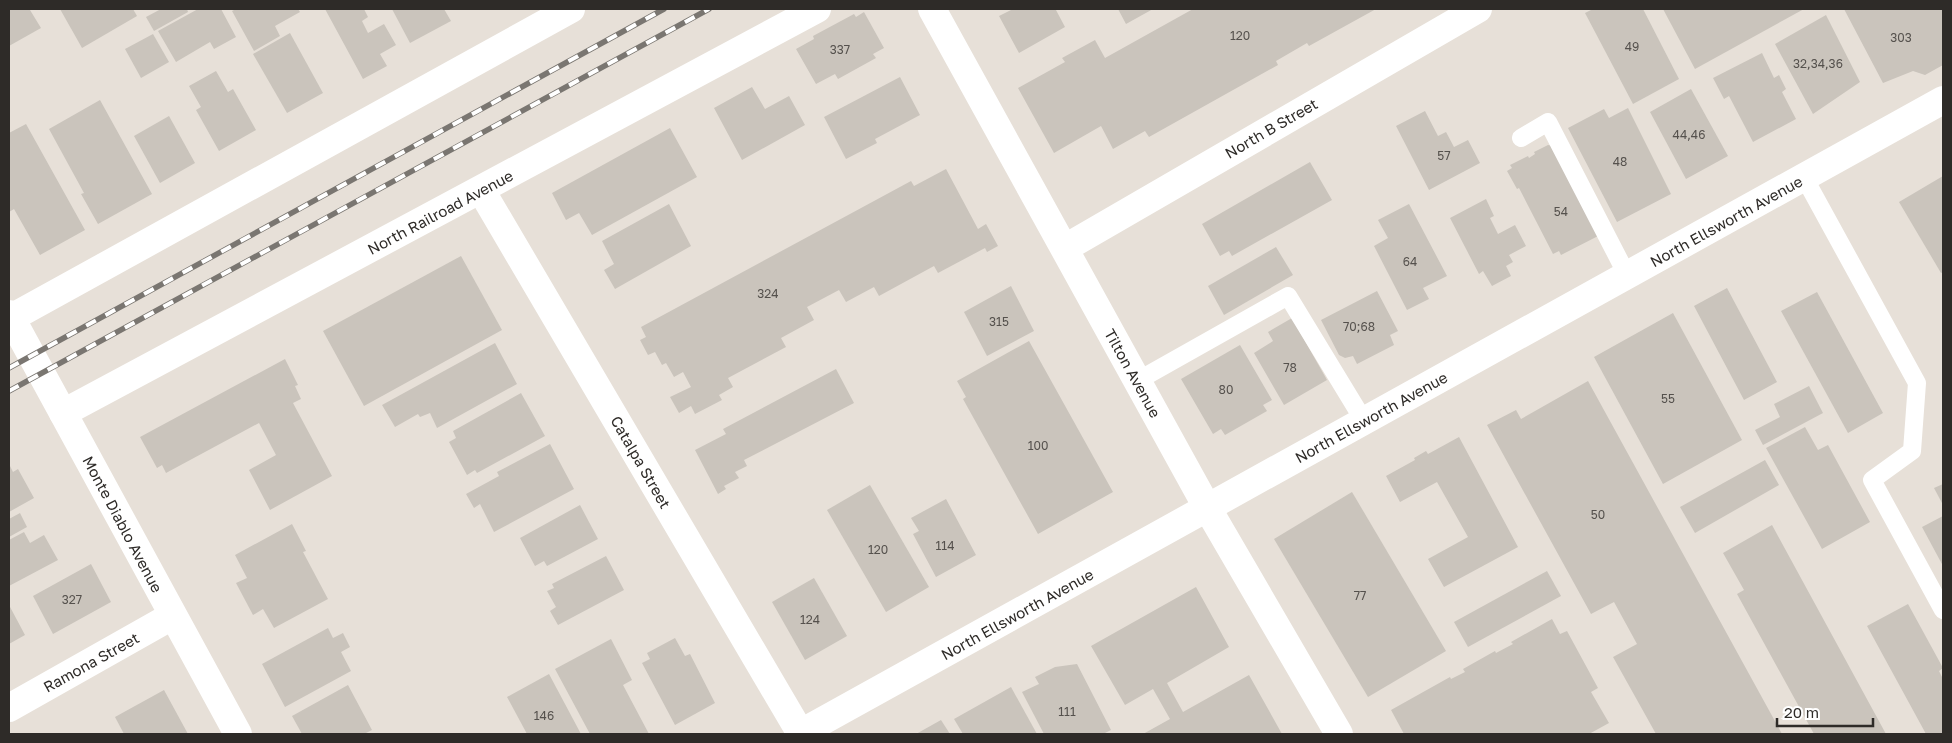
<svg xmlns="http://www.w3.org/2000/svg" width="1952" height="743" viewBox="0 0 1952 743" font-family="'Golos Text',sans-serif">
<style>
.building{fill:#cac4bc}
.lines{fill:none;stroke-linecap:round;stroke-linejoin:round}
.lane{stroke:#fff;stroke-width:18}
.street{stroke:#fff;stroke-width:28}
.rail-casing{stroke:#7a7671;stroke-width:5.5}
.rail{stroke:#fff;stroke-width:4;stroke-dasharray:11;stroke-linecap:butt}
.labels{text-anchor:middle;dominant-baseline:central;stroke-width:4;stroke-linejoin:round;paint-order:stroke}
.number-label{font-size:12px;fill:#55514d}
.street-label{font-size:15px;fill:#2e2b28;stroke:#fff}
</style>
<rect width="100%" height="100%" fill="#e7e0d8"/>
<g class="building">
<polygon points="9,9 34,9 30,10 41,28 9,46"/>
<polygon points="60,9 133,9 137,16 82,48"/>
<polygon points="161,9 187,9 188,12 154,31 146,17"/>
<polygon points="198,9 221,9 236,37 214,49 210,42 176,62 158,31"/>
<polygon points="236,9 298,9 300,12 275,26 280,36 254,51 232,11"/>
<polygon points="325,9 364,9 368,17 362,21 368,33 384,24 396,45 380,54 387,66 363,79"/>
<polygon points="392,9 444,9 451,21 410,43"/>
<polygon points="1013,9 1058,9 1056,10 1065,27 1019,53 999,16"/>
<polygon points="1118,9 1153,9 1126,24"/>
<polygon points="1193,9 1376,9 1309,46 1307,43 1276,61 1278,65 1149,137 1145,131 1113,149 1101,126 1054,153 1018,88 1065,62 1062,58 1095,40 1105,58"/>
<polygon points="1593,9 1643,9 1679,79 1633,104 1585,13"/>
<polygon points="1663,9 1804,9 1695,69"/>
<polygon points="1844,9 1943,9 1943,65 1925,75 1913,71 1883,83"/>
<polygon points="864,12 884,48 873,54 876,58 838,79 835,74 816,84 796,49 814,39 813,36 854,14 856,17"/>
<polygon points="1826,15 1860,82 1813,114 1775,44"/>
<polygon points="290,33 323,93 287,113 253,54"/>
<polygon points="153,34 169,62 141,78 125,49"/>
<polygon points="1762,53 1774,78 1779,75 1786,89 1782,92 1796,119 1753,142 1729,96 1724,99 1713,78"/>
<polygon points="216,71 228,92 233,89 256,130 219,151 196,110 201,107 189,86"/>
<polygon points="900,77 920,115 875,139 877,143 846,159 824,117"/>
<polygon points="752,87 765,109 789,96 805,125 742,160 714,108"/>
<polygon points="1691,89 1728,156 1686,179 1650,112"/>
<polygon points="100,100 152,194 98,224 81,194 84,193 49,129"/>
<polygon points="1628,108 1671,194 1617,222 1568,128 1604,109 1609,118"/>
<polygon points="1425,111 1438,136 1446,132 1454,147 1468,140 1480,163 1429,190 1396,126"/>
<polygon points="169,116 195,163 160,183 134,136"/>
<polygon points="26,124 85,230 40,255 14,209 9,212 9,133"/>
<polygon points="670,128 697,177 592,235 579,213 566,220 552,193"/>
<polygon points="1548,145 1557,147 1602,234 1561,255 1559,251 1553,254 1519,188 1517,189 1507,171 1512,168 1510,165 1528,156 1529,158 1535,154 1534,152"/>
<polygon points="1310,162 1332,200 1232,256 1229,251 1220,256 1202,224"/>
<polygon points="946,169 978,229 986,224 998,246 987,252 985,248 938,273 934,266 879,296 874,287 846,302 839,290 807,307 814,320 781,338 786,347 728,378 733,387 719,395 722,400 695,414 691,406 679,413 670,397 691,387 683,372 674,377 666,363 662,365 655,352 648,355 640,340 646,337 641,327 911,181 914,186"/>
<polygon points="1943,176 1943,272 1941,273 1899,202"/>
<polygon points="1486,199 1494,216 1490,218 1498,234 1515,225 1526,246 1509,255 1513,262 1506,266 1511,276 1492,286 1483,271 1479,274 1450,218"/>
<polygon points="669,204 691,246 615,289 604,270 614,264 602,241"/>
<polygon points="1409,204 1447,276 1423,288 1429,299 1407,310 1374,246 1388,238 1378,220"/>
<polygon points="1276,247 1293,275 1224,315 1208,286"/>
<polygon points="461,256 502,330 364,406 323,331"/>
<polygon points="1011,286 1034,331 987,356 964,312"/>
<polygon points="1727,288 1777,382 1744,400 1694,306"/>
<polygon points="1377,291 1398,331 1390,335 1394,345 1357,364 1353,356 1345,358 1339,355 1321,320"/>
<polygon points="1817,292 1883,413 1848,433 1781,311"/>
<polygon points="1673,313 1742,440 1663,484 1594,357"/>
<polygon points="1292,318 1327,380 1284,405 1254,353 1273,341 1268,332"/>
<polygon points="1029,341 1113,492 1038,534 963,399 966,397 957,381"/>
<polygon points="495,343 517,384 437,428 430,413 420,417 418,414 395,427 382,405"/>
<polygon points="1240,345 1272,400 1263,405 1267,411 1225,435 1221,429 1213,434 1181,379"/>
<polygon points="285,359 298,385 295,386 301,399 293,403 332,476 270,510 249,470 276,455 259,423 166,473 162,465 157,468 140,437"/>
<polygon points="836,369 854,403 744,460 747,466 735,472 739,478 724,486 726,489 718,494 695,450 726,434 723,429"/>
<polygon points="1588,381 1782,734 1656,734 1613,657 1637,644 1614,602 1591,614 1487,425 1516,410 1521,419"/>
<polygon points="1809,386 1823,413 1763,445 1755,430 1780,417 1774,404"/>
<polygon points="521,393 545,436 477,473 475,470 467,475 449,442 456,438 453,431"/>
<polygon points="1805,427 1818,450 1828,445 1870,522 1822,549 1766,448"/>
<polygon points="1459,437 1518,547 1444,587 1428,559 1468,537 1437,482 1400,502 1386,476 1415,460 1414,458 1426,451 1428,454"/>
<polygon points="550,444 574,489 494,532 480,504 474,508 466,494 499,476 497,472"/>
<polygon points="1765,460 1779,485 1695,533 1680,507"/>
<polygon points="9,464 13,472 18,469 34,498 9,512"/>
<polygon points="1943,484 1943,505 1934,488"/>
<polygon points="870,485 929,587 886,612 827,510"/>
<polygon points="1352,492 1446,651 1368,697 1274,539"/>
<polygon points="946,499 976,555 936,577 913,534 919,531 911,518"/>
<polygon points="580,505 598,539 547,566 544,561 535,566 520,538"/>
<polygon points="20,513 27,527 9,537 9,519"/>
<polygon points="1943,516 1943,566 1922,527"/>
<polygon points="292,524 306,551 303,552 328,599 274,628 263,609 253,615 236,583 247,578 235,555"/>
<polygon points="1772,525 1886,734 1814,734 1737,594 1744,590 1723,553"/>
<polygon points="24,532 30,543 44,535 58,560 9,586 9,540"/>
<polygon points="606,556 624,590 558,625 550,611 556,607 547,591 554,588 552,584"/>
<polygon points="91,564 111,602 53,634 33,596"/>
<polygon points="1547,571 1561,596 1468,647 1454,622"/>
<polygon points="814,578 847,636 805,660 772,602"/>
<polygon points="1196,587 1229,647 1167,683 1183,712 1249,675 1282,734 1143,734 1170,719 1153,689 1125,705 1091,646"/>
<polygon points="1908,604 1943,668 1939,671 1943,679 1943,734 1926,734 1867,626"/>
<polygon points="9,605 25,635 9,644"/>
<polygon points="1552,619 1560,634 1567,631 1598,688 1591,692 1609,723 1589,734 1404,734 1391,710 1450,677 1451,679 1465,672 1463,669 1495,651 1496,653 1513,644 1511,642"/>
<polygon points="328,628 333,638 343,633 350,647 341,652 351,671 285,707 262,664"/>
<polygon points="675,638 685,656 690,654 715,703 675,725 642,663 650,659 647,653"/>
<polygon points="611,639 632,680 623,685 649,734 590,734 555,669"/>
<polygon points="1077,664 1111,730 1103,734 1044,734 1022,692 1039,684 1035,677 1055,667"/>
<polygon points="549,674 581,734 527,734 507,697"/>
<polygon points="348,685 372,730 364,734 302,734 292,716"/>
<polygon points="1011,687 1037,734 963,734 954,719"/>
<polygon points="164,690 188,734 124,734 115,717"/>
<polygon points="941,720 950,734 916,734"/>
</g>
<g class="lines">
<g class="lane">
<polyline points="1521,138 1548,122 1627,275"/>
<polyline points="1804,177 1917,383 1912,451 1872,480 1943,610"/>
<polyline points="1137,381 1288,296 1364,421"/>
</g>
<g class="street">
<polyline points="932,9 1208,509 1339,734"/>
<polyline points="481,190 801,734"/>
<polyline points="1065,248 1478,9"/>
<polyline points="9,314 238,734"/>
<polyline points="11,318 571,9"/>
<polyline points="63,413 817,9"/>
<polyline points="9,708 172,616"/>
<polyline points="799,734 1943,100"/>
</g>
<defs>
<g id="rail">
<polyline points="9,368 664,9"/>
<polyline points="9,391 709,9"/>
</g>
</defs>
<use href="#rail" class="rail-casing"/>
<use href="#rail" class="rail"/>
</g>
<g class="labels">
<g class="number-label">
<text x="1240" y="35">120</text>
<text x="1901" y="37">303</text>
<text x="1632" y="46">49</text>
<text x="840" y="49">337</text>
<text x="1818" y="63">32,34,36</text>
<text x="1689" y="134">44,46</text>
<text x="1444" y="155">57</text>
<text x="1620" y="161">48</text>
<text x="1561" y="211">54</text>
<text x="1410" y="261">64</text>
<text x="768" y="293">324</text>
<text x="999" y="321">315</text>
<text x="1359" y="326">70;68</text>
<text x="1290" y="367">78</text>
<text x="1226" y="389">80</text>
<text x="1668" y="398">55</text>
<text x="1038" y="445">100</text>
<text x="1598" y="514">50</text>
<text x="945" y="545">114</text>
<text x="878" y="549">120</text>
<text x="1360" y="595">77</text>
<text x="72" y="599">327</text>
<text x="810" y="619">124</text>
<text x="1067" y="711">111</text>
<text x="544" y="715">146</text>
</g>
<g class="street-label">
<text transform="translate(1271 128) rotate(-30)">North B Street</text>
<text transform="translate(440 212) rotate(-28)">North Railroad Avenue</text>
<text transform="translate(1726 221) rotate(-29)">North Ellsworth Avenue</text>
<text transform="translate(1133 373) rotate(61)">Tilton Avenue</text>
<text transform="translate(1371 417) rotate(-29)">North Ellsworth Avenue</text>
<text transform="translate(641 462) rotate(60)">Catalpa Street</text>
<text transform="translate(123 524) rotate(62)">Monte Diablo Avenue</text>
<text transform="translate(1017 614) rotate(-29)">North Ellsworth Avenue</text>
<text transform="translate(91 662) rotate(-29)">Ramona Street</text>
</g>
</g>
<rect width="1952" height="743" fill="none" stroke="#2e2b28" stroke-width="20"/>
<path d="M1777 718v8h96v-8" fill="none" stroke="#2e2b28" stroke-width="2.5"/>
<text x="1784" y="718" font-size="15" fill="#2e2b28" stroke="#ffffff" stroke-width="4" paint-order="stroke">20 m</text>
</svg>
